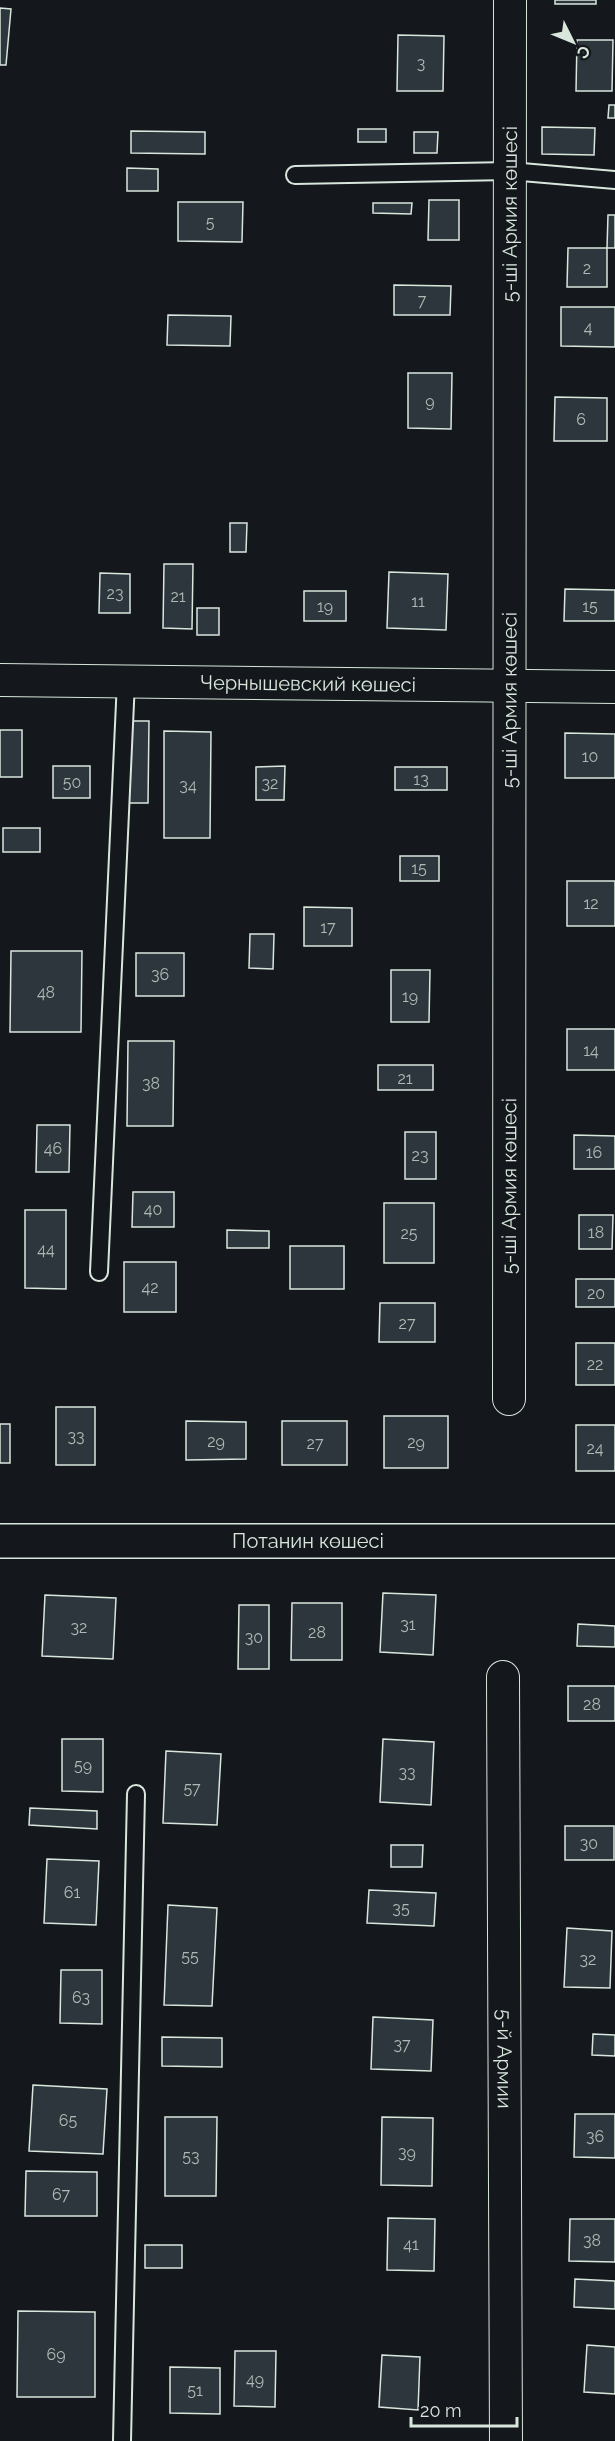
<svg xmlns="http://www.w3.org/2000/svg" width="615" height="2441" viewBox="0 0 615 2441" font-family="Raleway,sans-serif">
<style>
.building{fill:#2c363c;stroke:#d8e6dc;stroke-width:1.5}
.lines{fill:none;stroke-linecap:round;stroke-linejoin:round}
.lane-casing{stroke:#d8e6dc;stroke-width:20}
.street-casing{stroke:#d8e6dc;stroke-width:34}
.secondary-casing{stroke:#d8e6dc;stroke-width:36}
.lane{stroke:#14181c;stroke-width:16}
.street{stroke:#14181c;stroke-width:32}
.secondary{stroke:#14181c;stroke-width:33}
.labels{text-anchor:middle;dominant-baseline:central;stroke-width:4.5;stroke-linejoin:round;paint-order:stroke}
.number-label{font-size:16px;fill:#adbab4}
.street-label{font-size:20px;fill:#d8e6dc;stroke:#14181c}
</style>
<rect width="100%" height="100%" fill="#14181c"/>
<g class="building">
<rect x="555" y="0" width="41" height="4"/>
<polygon points="0,8 11,9 6,65 0,65"/>
<polygon points="398,35 444,36 443,91 397,91"/>
<polygon points="577,40 613,40 612,91 576,91"/>
<polygon points="609,105 615,105 615,118 608,118"/>
<polygon points="542,127 595,128 594,155 542,154"/>
<rect x="358" y="129" width="28" height="13"/>
<polygon points="131,131 205,132 205,154 131,153"/>
<polygon points="414,132 438,132 437,153 414,153"/>
<polygon points="127,168 158,169 158,191 127,191"/>
<polygon points="429,200 459,200 459,240 428,240"/>
<polygon points="178,202 243,202 242,242 178,241"/>
<polygon points="373,203 412,203 411,214 373,213"/>
<polygon points="608,215 615,215 615,248 607,248"/>
<polygon points="568,248 607,248 607,287 567,287"/>
<polygon points="394,285 451,286 450,315 394,315"/>
<polygon points="561,307 615,307 615,347 561,346"/>
<polygon points="168,315 231,316 230,346 167,345"/>
<polygon points="408,373 452,373 451,429 408,428"/>
<polygon points="555,397 607,398 607,441 554,441"/>
<polygon points="230,523 247,523 246,552 230,552"/>
<polygon points="164,564 193,564 192,629 163,628"/>
<polygon points="389,572 448,574 446,630 387,628"/>
<polygon points="100,573 130,574 130,613 99,613"/>
<polygon points="565,589 615,590 615,621 564,621"/>
<rect x="304" y="591" width="42" height="30"/>
<rect x="197" y="608" width="22" height="27"/>
<polygon points="127,721 149,721 148,803 126,803"/>
<rect x="0" y="730" width="22" height="47"/>
<polygon points="164,731 211,732 210,838 164,838"/>
<polygon points="565,733 615,734 615,778 565,778"/>
<rect x="53" y="766" width="37" height="32"/>
<polygon points="285,766 284,800 256,800 256,767"/>
<rect x="395" y="767" width="52" height="23"/>
<rect x="3" y="828" width="37" height="24"/>
<rect x="400" y="856" width="39" height="25"/>
<rect x="567" y="881" width="48" height="45"/>
<polygon points="304,907 352,908 352,946 304,946"/>
<polygon points="250,934 274,934 273,969 249,968"/>
<polygon points="11,951 82,951 81,1032 10,1032"/>
<rect x="136" y="953" width="48" height="43"/>
<polygon points="391,970 430,970 429,1022 391,1022"/>
<rect x="567" y="1029" width="48" height="41"/>
<polygon points="128,1041 174,1041 173,1126 127,1126"/>
<rect x="378" y="1065" width="55" height="25"/>
<polygon points="37,1125 70,1125 69,1172 36,1172"/>
<rect x="405" y="1132" width="31" height="47"/>
<polygon points="574,1135 615,1136 615,1169 574,1169"/>
<polygon points="133,1192 174,1192 174,1227 132,1227"/>
<rect x="384" y="1203" width="50" height="60"/>
<polygon points="25,1210 66,1210 66,1289 25,1288"/>
<polygon points="579,1215 613,1215 612,1249 579,1249"/>
<polygon points="227,1230 269,1231 269,1248 227,1248"/>
<rect x="290" y="1246" width="54" height="43"/>
<rect x="124" y="1262" width="52" height="50"/>
<rect x="576" y="1279" width="39" height="28"/>
<polygon points="380,1303 435,1303 435,1342 379,1342"/>
<rect x="576" y="1343" width="39" height="42"/>
<rect x="56" y="1407" width="39" height="58"/>
<rect x="384" y="1416" width="64" height="52"/>
<polygon points="186,1421 246,1422 246,1459 186,1460"/>
<rect x="282" y="1421" width="65" height="44"/>
<rect x="0" y="1424" width="10" height="39"/>
<rect x="576" y="1425" width="39" height="46"/>
<polygon points="383,1593 436,1595 433,1655 380,1652"/>
<polygon points="45,1595 116,1598 113,1659 42,1656"/>
<polygon points="292,1603 342,1603 342,1660 291,1660"/>
<polygon points="239,1605 269,1605 269,1669 238,1669"/>
<polygon points="578,1624 615,1626 615,1647 577,1646"/>
<rect x="568" y="1686" width="47" height="35"/>
<polygon points="62,1739 103,1739 103,1792 62,1791"/>
<polygon points="383,1739 434,1742 431,1805 380,1802"/>
<polygon points="166,1751 221,1754 217,1825 163,1823"/>
<polygon points="30,1808 97,1811 97,1829 29,1825"/>
<rect x="565" y="1826" width="49" height="34"/>
<polygon points="391,1845 423,1845 422,1867 391,1867"/>
<polygon points="47,1859 99,1861 96,1925 44,1923"/>
<polygon points="369,1890 436,1893 434,1926 367,1923"/>
<polygon points="168,1905 217,1908 212,2006 164,2005"/>
<polygon points="567,1928 612,1931 610,1988 564,1987"/>
<polygon points="61,1970 102,1970 102,2024 60,2023"/>
<polygon points="373,2017 433,2020 431,2071 371,2069"/>
<polygon points="593,2034 615,2035 615,2056 592,2055"/>
<polygon points="162,2037 222,2038 222,2067 162,2066"/>
<polygon points="33,2085 107,2089 103,2154 29,2151"/>
<polygon points="575,2114 615,2114 615,2158 574,2157"/>
<polygon points="165,2117 217,2117 216,2196 165,2196"/>
<polygon points="382,2117 433,2118 432,2186 381,2185"/>
<polygon points="26,2171 97,2172 97,2216 25,2216"/>
<polygon points="388,2218 435,2219 434,2271 387,2270"/>
<polygon points="570,2219 615,2219 615,2262 569,2261"/>
<rect x="145" y="2245" width="37" height="23"/>
<polygon points="575,2279 615,2281 615,2309 574,2307"/>
<polygon points="18,2311 95,2312 95,2397 17,2397"/>
<polygon points="587,2345 615,2347 615,2394 584,2392"/>
<polygon points="235,2351 276,2351 275,2407 234,2406"/>
<polygon points="382,2355 420,2357 418,2410 379,2407"/>
<polygon points="170,2367 220,2368 220,2414 170,2413"/>
</g>
<g class="lines">
<defs>
<g id="lane">
<polyline points="295,175 510,171 615,180"/>
<polyline points="99,1272 126,681"/>
<polyline points="122,2441 136,1794"/>
</g>
<g id="street">
<path id="s1" d="M0,680L615,687"/>
<path id="s2" d="M509,1399L510,0"/>
<path id="s3" d="M503,1677L506,2441"/>
</g>
<g id="secondary">
<path id="s4" d="M0,1541H615"/>
</g>
</defs>
<use href="#lane" class="lane-casing"/>
<use href="#street" class="street-casing"/>
<use href="#secondary" class="secondary-casing"/>
<use href="#lane" class="lane"/>
<use href="#street" class="street"/>
<use href="#secondary" class="secondary"/>
</g>
<g class="labels">
<g class="number-label">
<text x="421" y="63">3</text>
<text x="210" y="222">5</text>
<text x="587" y="268">2</text>
<text x="422" y="300">7</text>
<text x="588" y="327">4</text>
<text x="430" y="401">9</text>
<text x="581" y="419">6</text>
<text x="115" y="593">23</text>
<text x="178" y="596">21</text>
<text x="418" y="601">11</text>
<text x="325" y="606">19</text>
<text x="590" y="606">15</text>
<text x="590" y="756">10</text>
<text x="421" y="779">13</text>
<text x="72" y="782">50</text>
<text x="270" y="783">32</text>
<text x="188" y="785">34</text>
<text x="419" y="868">15</text>
<text x="591" y="903">12</text>
<text x="328" y="927">17</text>
<text x="160" y="974">36</text>
<text x="46" y="992">48</text>
<text x="410" y="996">19</text>
<text x="591" y="1050">14</text>
<text x="405" y="1078">21</text>
<text x="151" y="1083">38</text>
<text x="53" y="1148">46</text>
<text x="594" y="1152">16</text>
<text x="420" y="1155">23</text>
<text x="153" y="1209">40</text>
<text x="596" y="1232">18</text>
<text x="409" y="1233">25</text>
<text x="46" y="1249">44</text>
<text x="150" y="1287">42</text>
<text x="596" y="1293">20</text>
<text x="407" y="1323">27</text>
<text x="595" y="1364">22</text>
<text x="76" y="1436">33</text>
<text x="216" y="1441">29</text>
<text x="416" y="1442">29</text>
<text x="315" y="1443">27</text>
<text x="595" y="1448">24</text>
<text x="408" y="1624">31</text>
<text x="79" y="1627">32</text>
<text x="317" y="1632">28</text>
<text x="254" y="1637">30</text>
<text x="592" y="1704">28</text>
<text x="83" y="1765">59</text>
<text x="407" y="1772">33</text>
<text x="192" y="1788">57</text>
<text x="589" y="1843">30</text>
<text x="72" y="1892">61</text>
<text x="401" y="1908">35</text>
<text x="190" y="1956">55</text>
<text x="588" y="1959">32</text>
<text x="81" y="1997">63</text>
<text x="402" y="2044">37</text>
<text x="68" y="2120">65</text>
<text x="595" y="2136">36</text>
<text x="407" y="2152">39</text>
<text x="191" y="2156">53</text>
<text x="61" y="2194">67</text>
<text x="592" y="2240">38</text>
<text x="411" y="2244">41</text>
<text x="56" y="2354">69</text>
<text x="255" y="2379">49</text>
<text x="195" y="2390">51</text>
</g>
<g class="street-label">
<text stroke="none"><textPath href="#s2" startOffset="1185">5-ші Армия көшесі</textPath></text>
<text stroke="none"><textPath href="#s1" startOffset="308">Чернышевский көшесі</textPath></text>
<text stroke="none"><textPath href="#s2" startOffset="699">5-ші Армия көшесі</textPath></text>
<text stroke="none"><textPath href="#s2" startOffset="213">5-ші Армия көшесі</textPath></text>
<text stroke="none"><textPath href="#s4" startOffset="308">Потанин көшесі</textPath></text>
<text stroke="none"><textPath href="#s3" startOffset="382">5-й Армии</textPath></text>
</g>
</g>
<g transform="translate(573 42) rotate(133)" stroke="#14181c" stroke-width="4.5" paint-order="stroke">
<path d="M0-4.5L10 22L0 15L-10 22Z" fill="#d8e6dc"/>
<text y="-9" font-size="16" font-weight="bold" text-anchor="middle" fill="#d8e6dc">С</text>
</g>
<path d="M411 2417v9h106v-9" fill="none" stroke="#d8e6dc" stroke-width="3"/>
<text x="420" y="2417" font-size="18" fill="#d8e6dc" stroke="#14181c" stroke-width="4.5" paint-order="stroke">20 m</text>
</svg>
